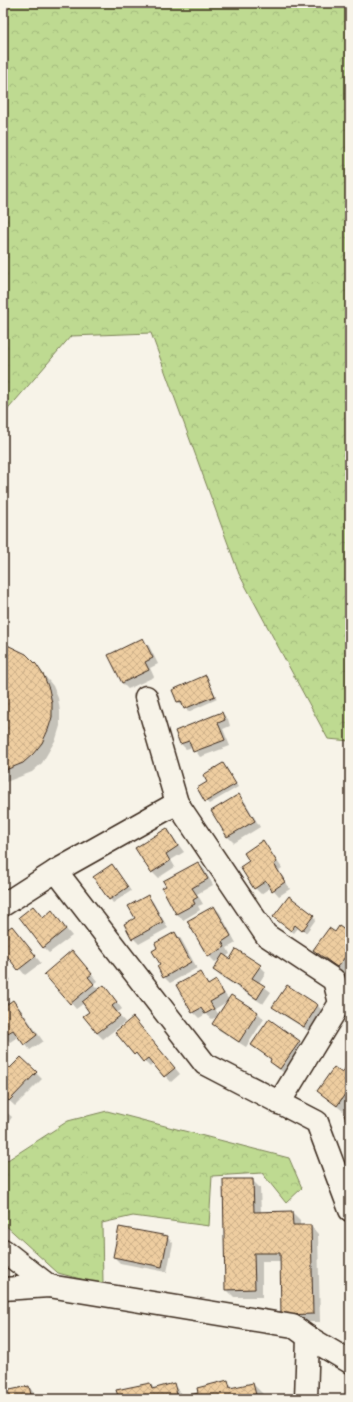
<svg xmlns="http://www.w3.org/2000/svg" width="353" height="1402" viewBox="0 0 353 1402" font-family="Mynerve,sans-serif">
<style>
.forest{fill:url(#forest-crowns);stroke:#7c8258}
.shadow{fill:#0003;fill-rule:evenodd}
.building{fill:url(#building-cross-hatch);stroke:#3b2a1e}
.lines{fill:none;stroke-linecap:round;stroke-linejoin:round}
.minor-casing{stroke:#3b2a1e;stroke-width:25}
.tertiary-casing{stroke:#3b2a1e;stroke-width:25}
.minor{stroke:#f7f3e8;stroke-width:22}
.tertiary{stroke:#f7f3e8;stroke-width:22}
</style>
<defs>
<pattern id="forest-crowns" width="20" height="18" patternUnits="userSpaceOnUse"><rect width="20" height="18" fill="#beda91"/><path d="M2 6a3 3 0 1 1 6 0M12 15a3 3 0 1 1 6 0" fill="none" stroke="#a4bb7d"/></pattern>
<pattern id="building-cross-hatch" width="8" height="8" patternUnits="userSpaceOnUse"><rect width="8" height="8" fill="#eecda0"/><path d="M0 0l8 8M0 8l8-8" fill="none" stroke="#cdb089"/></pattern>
</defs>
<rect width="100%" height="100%" fill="#f7f3e8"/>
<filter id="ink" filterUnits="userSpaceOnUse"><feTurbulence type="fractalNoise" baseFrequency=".025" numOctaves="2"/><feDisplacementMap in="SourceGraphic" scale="8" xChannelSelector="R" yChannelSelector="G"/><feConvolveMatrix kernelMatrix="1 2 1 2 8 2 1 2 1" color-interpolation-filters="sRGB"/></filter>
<g filter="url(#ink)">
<g class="forest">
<polygon points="3,3 350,3 350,741 328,739 239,574 151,333 71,336 3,415"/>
<polygon points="107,1111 289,1158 302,1188 286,1203 262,1173 212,1176 209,1226 133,1216 102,1223 103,1285 58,1273 3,1223 3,1163 68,1121"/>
</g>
<g class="shadow">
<polygon points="143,640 149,646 158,664 150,668 154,677 128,689 122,683"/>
<polygon points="3,644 35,664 53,686 58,698 60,712 60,726 56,739 42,763 32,772 6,782 3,782"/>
<polygon points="206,676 217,699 188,712 183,704 181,705 178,702"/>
<polygon points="222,713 228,719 230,726 223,729 230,746 200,757 193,747 186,749 180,743"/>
<polygon points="223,764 238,787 209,804 206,801 209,782"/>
<polygon points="239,796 245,802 260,827 234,843 228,837 213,811"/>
<polygon points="167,829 184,852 171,860 175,867 158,878 152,872"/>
<polygon points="263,841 282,868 279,870 290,889 279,896 271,887 261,894 255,888 250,861"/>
<polygon points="198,863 204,869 213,885 197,894 203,904 198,906 200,910 183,920 177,914 163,888"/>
<polygon points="112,865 131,891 113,903 95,877"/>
<polygon points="147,896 153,902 168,928 139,944 133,938 136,919"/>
<polygon points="289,897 316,919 306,933 298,928 294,933 274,917"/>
<polygon points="33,907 43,919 52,912 72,936 49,953 43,947"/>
<polygon points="214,907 220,913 236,943 227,948 230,954 225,957 230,960 260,966 266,972 259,983 271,992 263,1004 220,976 214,970 221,959 215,962 209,956"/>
<polygon points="12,927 41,963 25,975 3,949 3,934"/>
<polygon points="175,933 181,939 197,968 170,983 164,977 161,965"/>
<polygon points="336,933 349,935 350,933 350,964 343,973 314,950"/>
<polygon points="78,957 97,981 93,984 99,990 110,993 122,1009 117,1013 125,1022 103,1039 97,1033 90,1012 84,1003 76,1009 71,1003"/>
<polygon points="3,970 11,980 3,986"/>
<path d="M200,973L209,985L216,981L229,1000L231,996L258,1013L264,1019L246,1047L219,1030L213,1024L219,1016L212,1019L206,1014L199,1018L193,1012ZM228,1001L219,1015L215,1009Z"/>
<polygon points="287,986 318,1006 324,1012 310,1032 280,1013 274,1007"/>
<polygon points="3,1000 8,1005 13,1001 19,1007 43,1041 30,1050 19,1036 10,1042 4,1036"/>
<polygon points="133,1018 180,1074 171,1082 154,1063 150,1067 142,1059 141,1060 116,1032"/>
<polygon points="299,1042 305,1048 286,1074 277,1068 271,1062 272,1060 253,1045"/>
<polygon points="21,1058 42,1079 15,1106 3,1095 3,1071 10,1069"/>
<polygon points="350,1070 350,1101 343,1111 318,1091"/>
<polygon points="3,1109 12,1117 8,1123 3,1120"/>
<polygon points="252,1180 260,1188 261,1213 292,1212 300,1220 300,1226 311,1226 318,1234 320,1322 290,1322 281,1261 262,1261 262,1297 234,1297 226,1289"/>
<polygon points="167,1237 173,1243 167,1272 120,1263 114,1257"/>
<polygon points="227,1381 234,1388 253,1384 263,1394 264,1399 109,1399 150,1384 155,1389 174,1385 184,1397 199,1394"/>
<polygon points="3,1384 10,1391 29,1387 39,1399 3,1399"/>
</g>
<g class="building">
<polygon points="143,638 153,658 145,662 149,670 122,683 108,655"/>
<polygon points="3,643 26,654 36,664 44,676 49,689 52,703 52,717 48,730 42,743 33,754 23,763 3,771"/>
<polygon points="206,675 215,696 184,709 181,701 177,702 172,690"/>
<polygon points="222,712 225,720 218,723 225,740 193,752 189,741 180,744 175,731"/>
<polygon points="223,763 236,784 205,802 197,788 207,782 203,775"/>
<polygon points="239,794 255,821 227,837 211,811"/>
<polygon points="167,828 178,846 166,854 170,861 151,873 135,848"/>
<polygon points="263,840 277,862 274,864 285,882 272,891 266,881 254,889 240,867 249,861 244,853"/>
<polygon points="198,862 208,879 192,888 198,897 193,900 195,904 176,914 162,888 166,886 163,881"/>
<polygon points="112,864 128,887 109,900 93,877"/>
<polygon points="148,895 163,922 132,939 124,924 135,918 128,906"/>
<polygon points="289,896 314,915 302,931 295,925 291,931 273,917"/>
<polygon points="33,906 43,918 52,910 66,929 43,948 19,917"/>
<polygon points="214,906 231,936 222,942 225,947 208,957 187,921"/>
<polygon points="12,926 36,956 18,970 3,951 3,932"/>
<polygon points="339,926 349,933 350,931 350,959 346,956 337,967 313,950 329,928 335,932"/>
<polygon points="175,932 191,962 163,978 157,966 160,964 152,951 157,948 155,943"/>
<polygon points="236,949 261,965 252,978 265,986 257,999 213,970 223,954 230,959"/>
<polygon points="72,950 92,974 88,977 94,984 70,1004 44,974"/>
<polygon points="200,972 208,985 216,980 224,994 210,1002 214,1009 205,1014 201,1008 192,1013 176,985"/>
<polygon points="104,985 117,1002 112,1006 120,1016 97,1033 83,1016 89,1012 82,1002"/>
<polygon points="287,985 318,1005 304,1027 272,1007"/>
<polygon points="231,995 258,1012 239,1042 212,1024"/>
<polygon points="3,1000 6,1005 13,1000 37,1035 24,1045 13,1030 3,1036"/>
<polygon points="133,1017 175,1068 164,1077 148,1058 143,1062 136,1053 134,1055 115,1032"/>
<polygon points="269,1019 300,1041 280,1069 270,1062 271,1059 251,1045"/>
<polygon points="21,1057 37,1072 9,1101 3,1096 3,1070 7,1065 10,1068"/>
<polygon points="347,1066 350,1068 350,1097 345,1094 337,1106 317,1091 334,1067 342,1073"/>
<polygon points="3,1107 7,1111 3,1116"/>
<polygon points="350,1113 350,1126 348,1127 344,1115"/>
<polygon points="223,1179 253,1179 254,1212 292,1211 293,1225 311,1225 313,1314 281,1315 280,1253 254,1253 255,1289 225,1290"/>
<polygon points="119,1227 168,1236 162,1267 113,1257"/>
<polygon points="228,1380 230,1388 253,1383 257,1399 105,1399 118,1396 116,1390 150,1383 152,1389 174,1383 178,1398 198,1393 197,1388"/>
<polygon points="3,1384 5,1391 29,1386 32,1399 3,1399"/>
</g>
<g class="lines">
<defs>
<g id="minor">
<polyline points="146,697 177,803 266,935 334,980 340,1003 279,1103"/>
<polyline points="56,871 205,1064 317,1122 350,1210"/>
<polyline points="3,905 56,871 177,803"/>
<polyline points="3,1250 49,1286"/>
<polyline points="3,1289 49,1286 293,1326 308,1337 350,1362"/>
</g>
<polyline id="tertiary" points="306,1399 308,1337"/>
</defs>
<use href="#minor" class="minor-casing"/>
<use href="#tertiary" class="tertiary-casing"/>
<use href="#minor" class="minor"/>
<use href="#tertiary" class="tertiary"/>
</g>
</g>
<rect width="353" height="1402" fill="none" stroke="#f7f3e8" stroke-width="16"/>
<rect x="8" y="8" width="337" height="1386" fill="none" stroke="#3b2a1e" stroke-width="1.5" filter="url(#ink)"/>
</svg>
